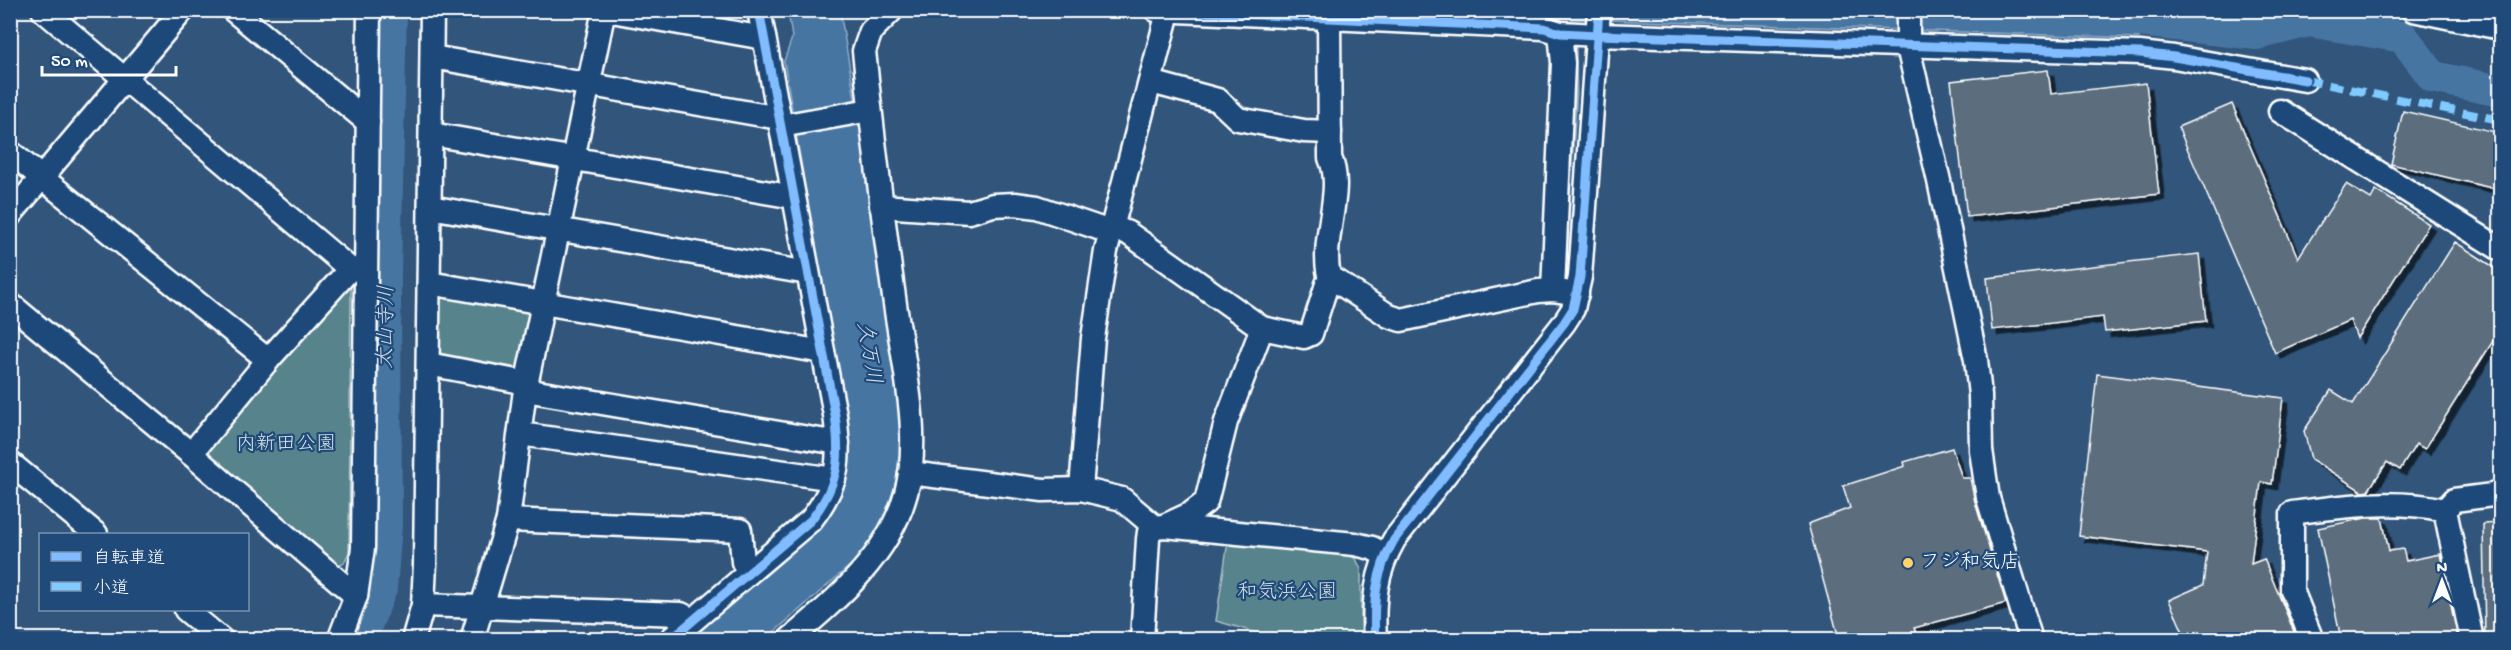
<svg xmlns="http://www.w3.org/2000/svg" width="2511" height="650" viewBox="0 0 2511 650" font-family="'Gochi Hand','Klee One',sans-serif">
<style>
.green{fill:#57838c;stroke:#abc1c6;stroke-width:1.5}
.water{fill:#4675a2;stroke:#90acc7;stroke-width:1.5}
.lines{fill:none;stroke-linecap:round;stroke-linejoin:round}
.stream{stroke:#90acc7;stroke-width:5}
.river{stroke:#4675a2;stroke-width:32}
.building{fill:#5c6e7d;stroke:#fff;stroke-width:1.5;filter:url(#shadow)}
.minor-casing{stroke:#fff;stroke-width:27}
.minor{stroke:#1f4a7a;stroke-width:22}
.quiet{stroke:#80caff;stroke-width:8;stroke-dasharray:15 8;stroke-linecap:butt}
.cycleway-casing{stroke:#1f4a7a;stroke-width:13}
.cycleway{stroke:#80bcff;stroke-width:9}
.poi-dot{fill:#ffd166;stroke:#1f4a7a;stroke-width:2}
.labels{text-anchor:middle;dominant-baseline:central;stroke-width:4.5;stroke-linejoin:round;paint-order:stroke}
.park-label{font-size:20px;fill:#d5e0e2;stroke:#1f4a7a}
.poi-label{font-size:20px;fill:#fff;stroke:#1f4a7a;text-anchor:start}
.water-label{font-size:21px;font-style:italic;fill:#d1dce8;stroke:#1f4a7a}
</style>
<defs>
<filter id="shadow"><feDropShadow dx="5.5" dy="5.5" stdDeviation="0" flood-color="#0009"/></filter>
</defs>
<rect width="100%" height="100%" fill="#31557b"/>
<filter id="ink" filterUnits="userSpaceOnUse"><feTurbulence type="fractalNoise" baseFrequency=".0167" numOctaves="2"/><feDisplacementMap in="SourceGraphic" scale="12" xChannelSelector="R" yChannelSelector="G"/><feConvolveMatrix kernelMatrix="1 2 1 2 8 2 1 2 1" color-interpolation-filters="sRGB"/></filter>
<g filter="url(#ink)">
<g class="green">
<polygon points="351,282 349,552 344,563 328,567 196,453"/>
<polygon points="436,291 534,308 521,373 434,357"/>
<polygon points="1228,541 1346,553 1356,559 1361,569 1361,639 1279,639 1216,621"/>
</g>
<g class="water">
<polygon points="2138,10 2139,38 1344,11"/>
<polygon points="788,11 840,11 887,286 903,436 899,482 887,518 862,555 766,639 690,640 818,528 848,442 784,61 792,38"/>
</g>
<g class="lines">
<polyline class="stream" points="1567,218 1575,94 1574,38"/>
<g class="river">
<polyline points="2041,10 2257,34 2309,21 2403,37 2433,77 2500,91"/>
<polyline points="360,640 381,589 386,526 385,274 391,10"/>
</g>
</g>
<g class="building">
<polygon points="2048,70 2051,94 2146,83 2159,194 1967,217 1951,81"/>
<polygon points="2232,104 2298,258 2346,184 2371,199 2376,190 2429,224 2357,338 2350,320 2275,353 2178,127"/>
<polygon points="2403,111 2500,133 2500,190 2391,164"/>
<polygon points="2455,242 2500,271 2500,330 2425,449 2416,444 2400,470 2387,462 2368,491 2363,492 2311,459 2304,431 2331,390 2353,404"/>
<polygon points="2199,254 2206,321 2105,332 2103,317 1992,330 1987,278"/>
<polygon points="2097,374 2283,398 2272,484 2261,482 2251,564 2264,559 2297,639 2186,639 2169,600 2203,585 2207,552 2079,536"/>
<polygon points="1952,448 1962,478 1970,478 1975,502 2006,603 1914,628 1918,639 1839,639 1808,524 1850,508 1843,486 1905,466 1904,462"/>
<polygon points="2366,518 2382,518 2389,551 2403,549 2406,561 2440,554 2458,639 2341,639 2318,528"/>
<polygon points="2500,523 2500,639 2485,639 2483,524"/>
</g>
<g class="lines">
<defs>
<g id="minor">
<polyline points="43,10 350,269 365,270"/>
<polyline points="233,10 368,122"/>
<polyline points="606,10 764,38"/>
<polyline points="1156,10 1544,28 1560,33 1598,35 2140,53 2174,57 2305,80"/>
<polyline points="1908,10 1908,47 1939,181 1976,360 1980,395 1981,450 1988,498 2031,640"/>
<polyline points="2413,10 2500,28"/>
<path d="M1329,19L1330,158C1346,192 1317,244 1331,282"/>
<polyline points="432,57 779,118"/>
<polyline points="1151,82 1218,100 1238,119 1304,131 1330,132"/>
<polyline points="2280,111 2500,249"/>
<polyline points="781,126 870,110"/>
<polyline points="431,134 794,197"/>
<polyline points="10,152 268,360"/>
<polyline points="881,206 969,212 993,205 1015,204 1037,207 1110,232"/>
<polyline points="430,207 808,273"/>
<polyline points="10,215 183,10"/>
<polyline points="1113,227 1128,233 1262,328 1304,337 1311,334 1327,284 1335,280 1389,316 1401,320 1538,291 1553,290 1577,294"/>
<polyline points="429,283 823,352"/>
<polyline points="1553,290 1563,63 1560,33"/>
<polyline points="10,304 191,454 356,596"/>
<polyline points="428,364 527,383"/>
<polyline points="525,390 838,443"/>
<polyline points="520,434 834,479"/>
<polyline points="191,454 268,360 350,269"/>
<polyline points="10,463 96,534"/>
<polyline points="910,473 1043,490 1081,489 1122,499 1155,527 1164,526 1355,544 1372,548 1385,555"/>
<polyline points="1081,489 1093,338 1106,251 1168,12"/>
<polyline points="508,520 740,530 743,562 749,572"/>
<polyline points="1164,526 1190,514 1206,502 1226,422 1262,328"/>
<polyline points="423,605 681,614 692,620"/>
<polyline points="186,610 222,640"/>
<polyline points="339,640 356,596 363,548 369,10"/>
<polyline points="413,640 423,605 425,565 432,10"/>
<polyline points="472,640 508,520 525,390 604,10"/>
<path d="M670,640L811,520C839,484 841,460 835,415L759,10"/>
<path d="M789,640C836,600 889,556 906,493C922,436 903,362 895,304C883,220 873,136 864,51L871,31L892,10"/>
<polyline points="1142,640 1148,539 1149,532 1155,527"/>
<path d="M1375,640C1373,602 1375,573 1394,540L1564,323L1573,309L1580,277L1599,10"/>
<path d="M2312,640L2292,590V513C2342,506 2395,499 2445,510"/>
<polyline points="2472,640 2445,510 2454,500 2500,494"/>
</g>
</defs>
<use href="#minor" class="minor-casing"/>
<use href="#minor" class="minor"/>
<polyline class="quiet" points="2305,80 2500,120"/>
<defs>
<g id="cycleway">
<polyline points="1156,10 1544,28 1560,33 1598,35 2140,53 2174,57 2305,80"/>
<path d="M670,640L811,520C839,484 841,460 835,415L759,10"/>
<path d="M1375,640C1373,602 1375,573 1394,540L1564,323L1573,309L1580,277L1599,10"/>
</g>
</defs>
<use href="#cycleway" class="cycleway-casing"/>
<use href="#cycleway" class="cycleway"/>
</g>
</g>
<circle class="poi-dot" cx="1908" cy="563" r="6"/>
<g class="labels">
<g class="park-label">
<text x="286" y="445">内新田公園</text>
<text x="1287" y="593">和気浜公園</text>
</g>
<g class="poi-label">
<text x="1920" y="563">フジ和気店</text>
</g>
<g class="water-label">
<text transform="translate(388 327) rotate(-89)">太山寺川</text>
<text transform="translate(867 353) rotate(81)">久万川</text>
</g>
</g>
<rect width="2511" height="650" fill="none" stroke="#1f4a7a" stroke-width="36"/>
<rect x="18" y="18" width="2475" height="614" fill="none" stroke="#fff" stroke-width="2" filter="url(#ink)"/>
<rect x="39" y="533" width="210" height="78" fill="#1f4a7a" stroke="#7992af" stroke-width="1.5"/>
<rect x="51" y="552" width="30" height="9" fill="#80bcff" stroke="#7992af" stroke-width="1.5"/>
<text x="93" y="563" font-size="18" fill="#ffffff">自転車道</text>
<rect x="51" y="582" width="30" height="9" fill="#80caff" stroke="#7992af" stroke-width="1.5"/>
<text x="93" y="593" font-size="18" fill="#ffffff">小道</text>
<g transform="translate(2442 581)" stroke="#1f4a7a" stroke-width="4.5" paint-order="stroke">
<path d="M0-4.5L10 22L0 15L-10 22Z" fill="#ffffff"/>
<text y="-9" font-size="16" font-weight="bold" text-anchor="middle" fill="#ffffff">N</text>
</g>
<path d="M42 66v9h134v-9" fill="none" stroke="#ffffff" stroke-width="3"/>
<text x="51" y="66" font-size="18" fill="#ffffff" stroke="#1f4a7a" stroke-width="4.5" paint-order="stroke">50 m</text>
</svg>
